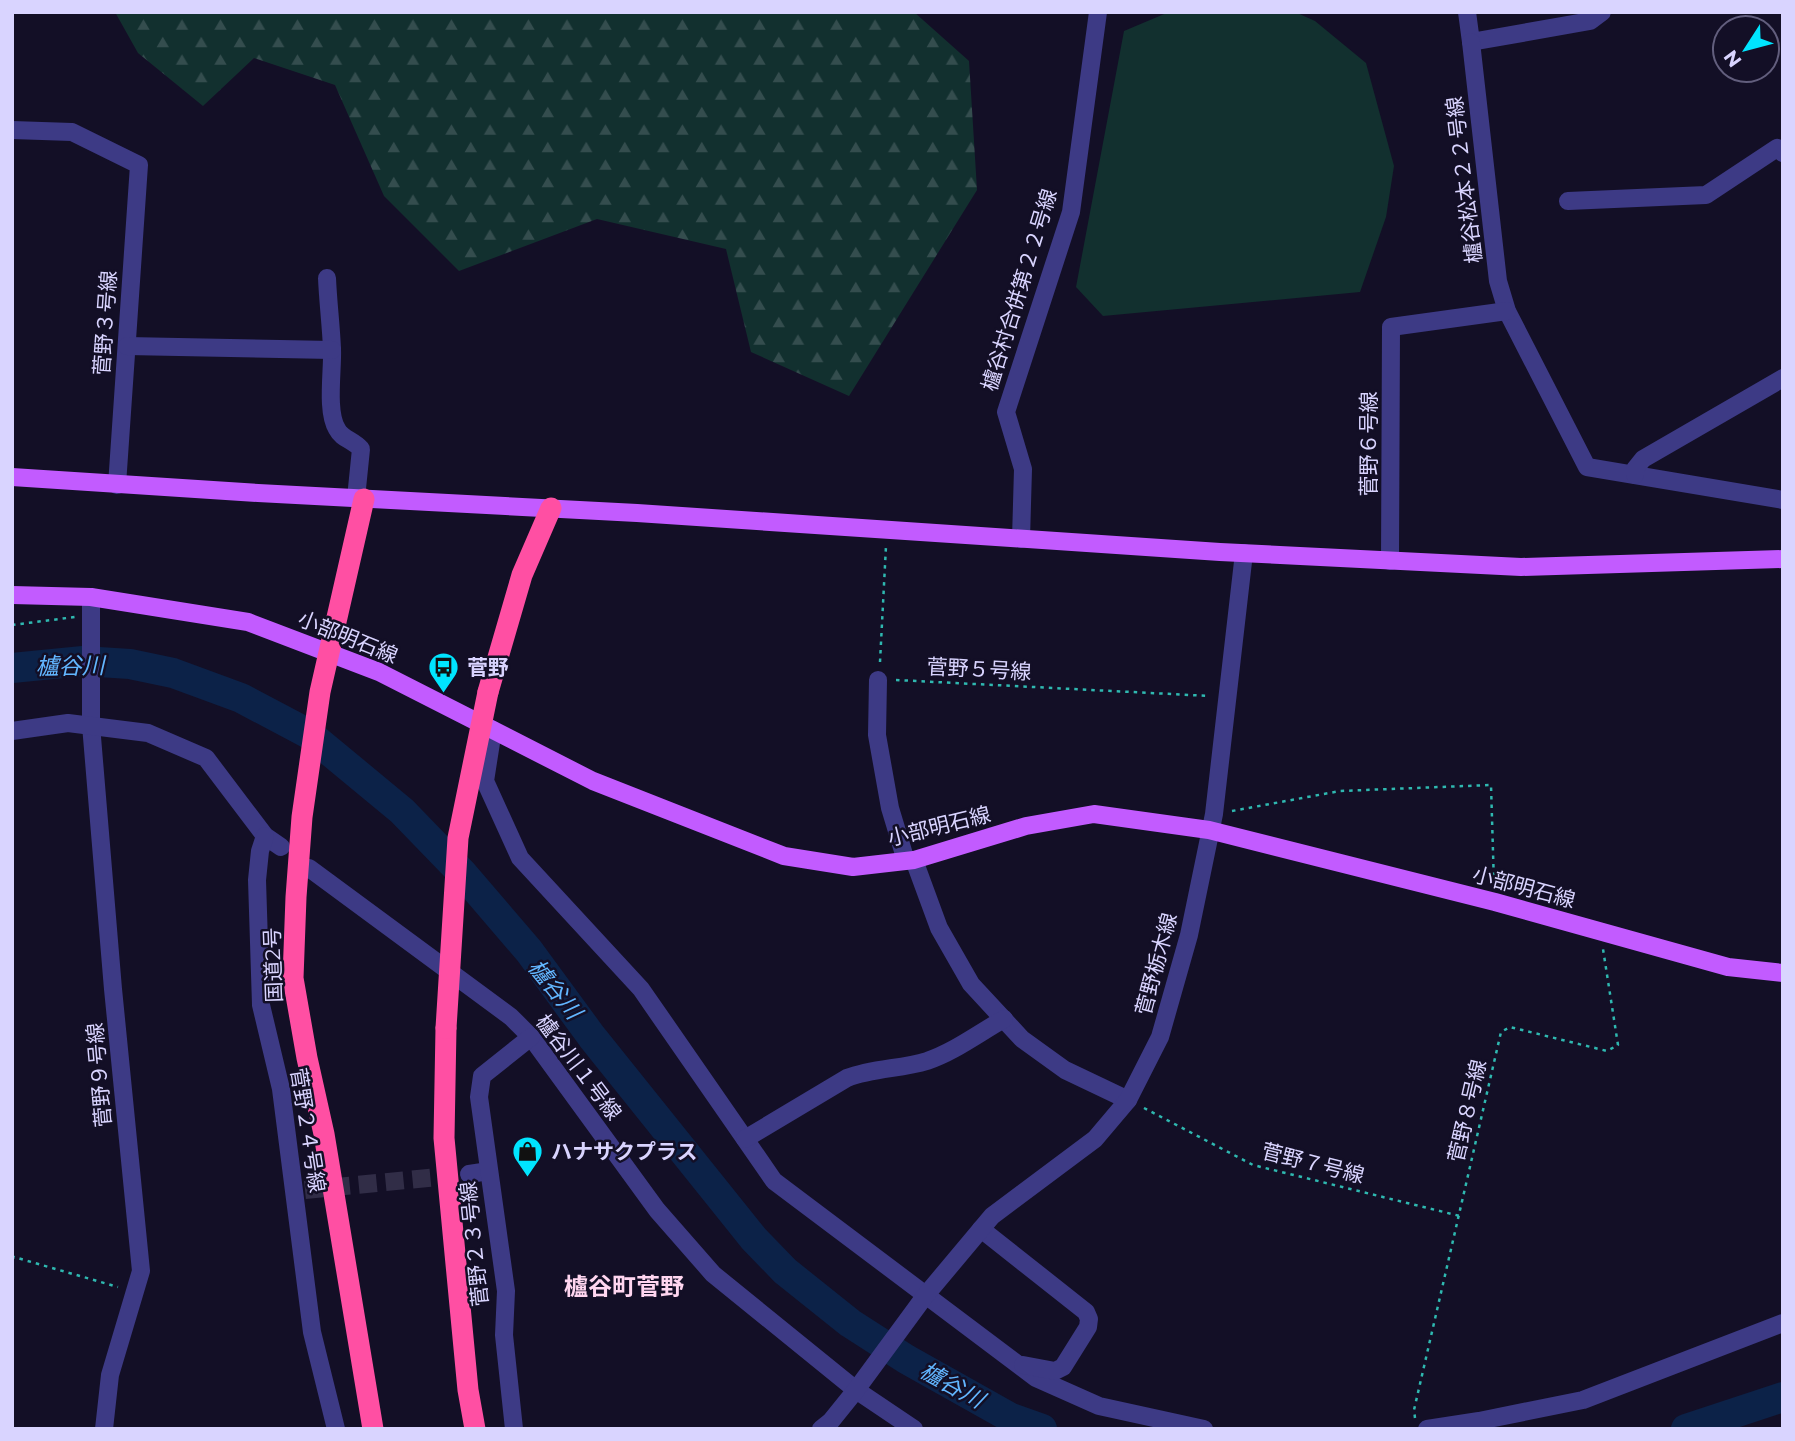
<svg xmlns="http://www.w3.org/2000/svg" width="1795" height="1441" viewBox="0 0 1795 1441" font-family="Montserrat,'Noto Sans JP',sans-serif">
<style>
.grass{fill:#12302f}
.forest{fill:url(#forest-firs)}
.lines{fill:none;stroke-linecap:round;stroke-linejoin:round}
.river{stroke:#0c2248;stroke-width:30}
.street-tunnel{stroke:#312d47;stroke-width:18;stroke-dasharray:18 9;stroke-linecap:butt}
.path{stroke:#2fb8b0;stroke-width:2.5;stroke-dasharray:3.5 5;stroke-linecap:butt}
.street{stroke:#3d3a85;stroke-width:18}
.primary{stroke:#c25bff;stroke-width:18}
.highway{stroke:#ff4fa3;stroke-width:21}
.highway-bridge{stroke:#ff4fa3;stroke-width:21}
.labels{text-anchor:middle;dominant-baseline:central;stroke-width:5;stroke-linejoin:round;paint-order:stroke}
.street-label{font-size:21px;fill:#d9d4ff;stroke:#130f26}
.poi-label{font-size:21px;font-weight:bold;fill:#d9d4ff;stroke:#130f26;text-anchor:start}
.water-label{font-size:23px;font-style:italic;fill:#62b6ff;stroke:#130f26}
.quarter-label{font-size:24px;font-weight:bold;fill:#ffd6f0;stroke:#130f26}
</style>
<defs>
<pattern id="forest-firs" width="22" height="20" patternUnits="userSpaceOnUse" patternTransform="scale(1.75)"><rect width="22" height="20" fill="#12302f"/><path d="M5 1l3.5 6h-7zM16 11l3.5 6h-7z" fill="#344d4e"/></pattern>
</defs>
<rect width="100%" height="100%" fill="#130f26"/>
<polygon class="grass" points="1169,12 1295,12 1315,21 1366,63 1394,166 1386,217 1360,292 1103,316 1076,287 1124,31"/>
<polygon class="forest" points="115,12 914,12 969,61 977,190 849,396 751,352 726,249 597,219 459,271 384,196 335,85 254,58 203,106 138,53"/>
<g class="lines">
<g class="river">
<polyline points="12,668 83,661 130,664 173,673 241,698 309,734 402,811 463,874 529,951 592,1037 754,1239 785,1271 850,1323 906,1359 1011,1418 1042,1429"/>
<polyline points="1686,1429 1783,1397"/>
</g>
<polyline class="street-tunnel" points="305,1190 469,1174"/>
<g class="path">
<polyline points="12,625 75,617"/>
<polyline points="880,662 886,546"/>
<polyline points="896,680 1210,696"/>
<polyline points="1232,811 1340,791 1491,785 1494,885"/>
<polyline points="1144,1108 1253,1165 1460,1216"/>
<polyline points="12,1259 14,1257 118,1287"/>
<polyline points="1415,1418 1414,1410 1501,1032 1510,1027 1607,1051 1618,1045 1603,949"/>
</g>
<g class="street">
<polyline points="1467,12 1471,42 1590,21 1602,12"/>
<polyline points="1471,42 1498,281 1507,311 1587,467 1783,500"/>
<polyline points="12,130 72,132 139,165 117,485"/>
<polyline points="1568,201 1706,195 1777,148 1783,153"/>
<path d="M327,278C328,302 331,325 332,349C333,370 326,411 337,429C342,439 353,440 361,449L356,498"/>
<polyline points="127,346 332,350"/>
<polyline points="1635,475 1635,469 1643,459 1783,378"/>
<polyline points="1021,539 1023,469 1006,412 1071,212 1098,12"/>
<polyline points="1390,561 1391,327 1507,311"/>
<polyline points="91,597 91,725 113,989 141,1271 110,1375 104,1429"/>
<polyline points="878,680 877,735 890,808 906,861"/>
<polyline points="493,730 485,781 520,858 641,989 774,1181 1036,1378 1099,1406 1204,1429"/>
<polyline points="12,731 68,723 148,733 206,758 265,836 281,847"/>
<polyline points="265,836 260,851 257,880 261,1005 281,1089 312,1332 336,1429"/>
<polyline points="914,860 939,928 971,984 1022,1039 1065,1070 1128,1100"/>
<polyline points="309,868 511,1017 531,1037 657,1210 713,1274 856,1390 914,1429"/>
<path d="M745,1139L847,1078C873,1068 901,1069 927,1061C954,1052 979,1033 1004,1019"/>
<polyline points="469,1174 489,1171"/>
<polyline points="981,1229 1086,1312 1089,1319 1088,1327 1063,1367 1055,1371 1023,1365"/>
<polyline points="514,1429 504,1335 506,1291 479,1097 482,1076 531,1037"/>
<polyline points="821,1429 831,1421 856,1390 925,1296 992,1216 1095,1139 1128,1100 1160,1037 1189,935 1214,814 1244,553"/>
<polyline points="1427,1429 1479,1421 1583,1400 1783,1323"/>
</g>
<g class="primary">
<polyline points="12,477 258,493 637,513 1220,552 1521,567 1783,559"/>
<polyline points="12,595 91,597 248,622 379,672 593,781 784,856 853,867 914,860 1026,826 1094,814 1209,830 1495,902 1728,967 1783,973"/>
</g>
<g class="highway">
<polyline points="364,499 320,692 302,817 296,897 293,978 307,1058 324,1134 373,1429"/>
<polyline points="488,692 522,575 551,508"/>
<polyline points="446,1028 444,1138 468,1390 475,1429"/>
</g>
<polyline class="highway-bridge" points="446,1028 458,838 488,692"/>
</g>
<defs>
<symbol id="bus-pin" viewBox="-11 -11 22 30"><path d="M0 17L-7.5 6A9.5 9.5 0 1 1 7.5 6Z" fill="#00e5ff" stroke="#130f26"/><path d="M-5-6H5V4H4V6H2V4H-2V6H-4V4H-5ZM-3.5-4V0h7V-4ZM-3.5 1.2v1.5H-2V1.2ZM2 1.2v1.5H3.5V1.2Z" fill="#111"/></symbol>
<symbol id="shop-pin" viewBox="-11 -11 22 30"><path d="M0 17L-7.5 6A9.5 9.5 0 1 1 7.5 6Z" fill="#00e5ff" stroke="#130f26"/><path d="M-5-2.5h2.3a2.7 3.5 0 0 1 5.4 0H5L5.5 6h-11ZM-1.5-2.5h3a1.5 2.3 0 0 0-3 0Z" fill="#111"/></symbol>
</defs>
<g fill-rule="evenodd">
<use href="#bus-pin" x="426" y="650" width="35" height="47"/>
<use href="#shop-pin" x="510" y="1134" width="35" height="47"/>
</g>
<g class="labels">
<g class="street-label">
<text transform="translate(1464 180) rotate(-97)">櫨谷松本２２号線</text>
<text transform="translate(1019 290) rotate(-73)">櫨谷村合併第２２号線</text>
<text transform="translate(105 323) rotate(-86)">菅野３号線</text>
<text transform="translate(1368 444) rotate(-90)">菅野６号線</text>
<text transform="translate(348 637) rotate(22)">小部明石線</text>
<text transform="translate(979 669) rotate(3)">菅野５号線</text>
<text transform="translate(939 826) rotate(-14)">小部明石線</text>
<text transform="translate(1524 887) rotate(15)">小部明石線</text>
<text transform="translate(1156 964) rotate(-75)">菅野栃木線</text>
<text transform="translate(273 965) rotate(-92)">国道2号</text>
<text transform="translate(579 1067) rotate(53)">櫨谷川１号線</text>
<text transform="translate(99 1075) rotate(-95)">菅野９号線</text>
<text transform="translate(1467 1111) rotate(-77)">菅野８号線</text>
<text transform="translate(308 1130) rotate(81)">菅野２４号線</text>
<text transform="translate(1313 1163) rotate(14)">菅野７号線</text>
<text transform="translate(474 1244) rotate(-96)">菅野２３号線</text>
</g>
<g class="poi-label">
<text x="467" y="667">菅野</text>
<text x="551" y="1151">ハナサクプラス</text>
</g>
<g class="water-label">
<text transform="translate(70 666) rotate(-1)">櫨谷川</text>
<text transform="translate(555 989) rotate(51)">櫨谷川</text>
<text transform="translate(952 1385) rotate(29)">櫨谷川</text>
</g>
<g class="quarter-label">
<text x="624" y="1286">櫨谷町菅野</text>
</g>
</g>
<rect width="1795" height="1441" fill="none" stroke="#d9d4ff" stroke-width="28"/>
<g transform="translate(1746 49) rotate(234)"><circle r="33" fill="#130f26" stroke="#625e7d" stroke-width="2"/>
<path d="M0-5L12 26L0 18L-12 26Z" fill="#00e5ff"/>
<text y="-10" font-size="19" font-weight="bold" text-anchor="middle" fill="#d9d4ff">N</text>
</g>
</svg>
